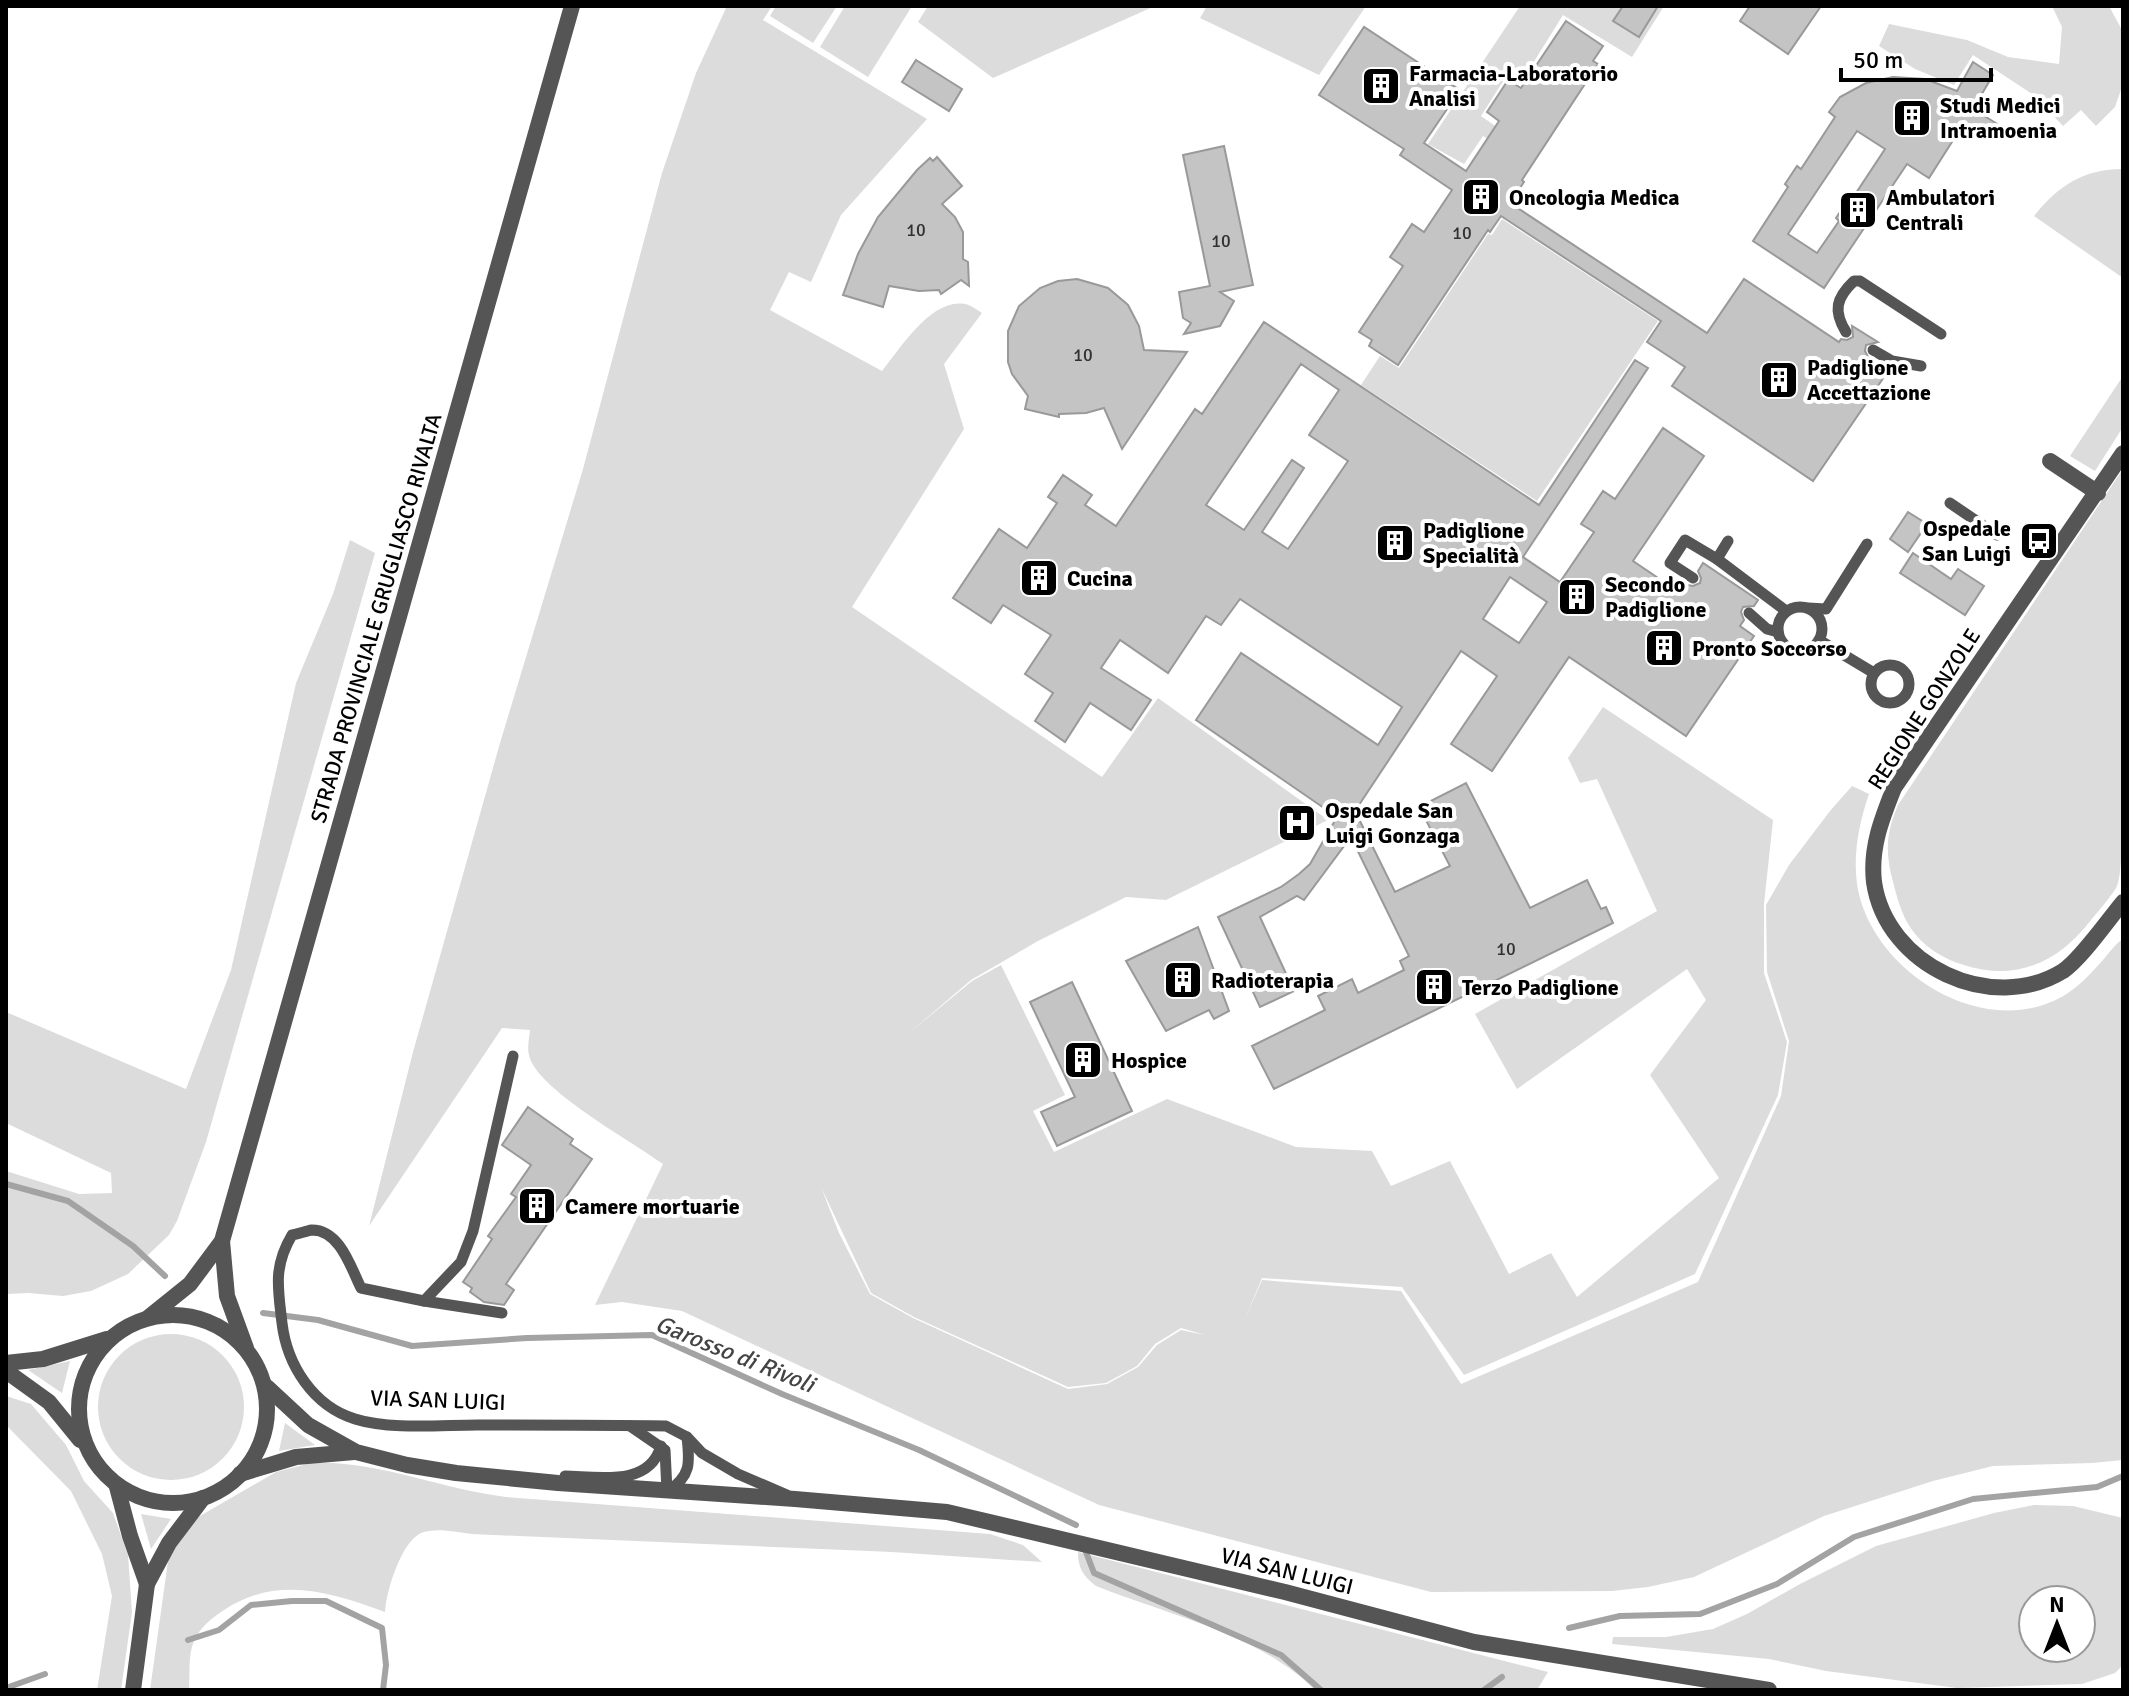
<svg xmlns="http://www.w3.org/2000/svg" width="2129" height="1696" viewBox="0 0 2129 1696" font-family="Signika,sans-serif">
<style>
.green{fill:#dcdcdc;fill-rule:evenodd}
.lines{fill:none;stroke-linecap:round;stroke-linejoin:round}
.stream{stroke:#a3a3a3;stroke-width:6}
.building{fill:#c4c4c4;stroke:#999;stroke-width:2;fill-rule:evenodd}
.service{stroke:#555;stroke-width:11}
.minor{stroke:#555;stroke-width:16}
.tertiary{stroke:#555;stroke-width:16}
.labels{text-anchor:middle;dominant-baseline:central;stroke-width:8;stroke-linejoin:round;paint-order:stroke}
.number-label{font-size:18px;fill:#313131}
.poi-label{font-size:22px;font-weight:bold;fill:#000;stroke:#fff;text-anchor:start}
.street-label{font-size:22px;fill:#000;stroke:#fff}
.water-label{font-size:24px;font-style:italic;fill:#444;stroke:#fff}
</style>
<rect width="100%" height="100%" fill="#fff"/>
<g class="green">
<path d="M727,6H772L763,20L927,119L841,215L811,282L789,272L770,310L882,371C900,349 931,298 965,304C971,305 977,310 982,313L944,364L964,429L852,607L1102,777L1158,698L1328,820L1166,900L1126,897L1038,941L971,980L908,1034L972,981L1001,965L1065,1095L1033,1111L1054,1152L1167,1099L1296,1147L1372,1151L1391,1186L1450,1161L1509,1274L1551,1253L1577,1297L1719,1178L1650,1075L1706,1000L1687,969L1517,1089L1475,1014L1657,911L1597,779L1580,783L1568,758L1603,707L1773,820L1764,904V973L1787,1042L1778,1095L1695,1274L1464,1375L1402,1287L1262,1278L1244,1321L1262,1280L1401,1291L1461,1384L1698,1282L1781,1096L1789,1041L1767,972L1766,905L1789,865L1830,811L1852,786L1869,794C1859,823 1853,853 1857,884C1869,964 1967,1032 2046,1004C2070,996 2086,979 2103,960C2109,953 2116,943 2123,939V1460L2092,1463L1993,1466L1933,1481L1824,1516L1694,1577L1648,1587L1612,1591L1431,1592L1099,1505L682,1311L622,1302L595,1305L663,1164C631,1141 546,1094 531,1061C526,1050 529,1041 530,1030L502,1028L369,1226L413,1052L500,743L583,469L662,173L696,73ZM821,1187L871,1293L914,1317L1068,1387L1106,1383L1137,1366L1155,1344L1181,1328L1205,1335L1181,1330L1157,1345L1138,1367L1107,1384L1068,1389L913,1318L870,1294L839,1233Z"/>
<polygon points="776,6 837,6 813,43 770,16"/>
<polygon points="845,6 912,6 868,77 820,47"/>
<polygon points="928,6 1155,6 993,78 918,22"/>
<polygon points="1207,6 1366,6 1319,75 1200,18"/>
<polygon points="1520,6 1664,6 1632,57 1563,15 1530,68 1541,75 1532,91 1507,75 1481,116 1504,132 1496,144 1483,136 1464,164 1428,144"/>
<polygon points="2052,6 2109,6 2123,32 2123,84 2115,107 2096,126 2081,110 2063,126 2035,96 1973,55 1954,85 1915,69 1879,46 1889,24 1967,40 2008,57 2059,64 2062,27"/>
<path d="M2123,169V278L2034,216C2058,186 2083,169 2123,169Z"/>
<polygon points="1502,219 1658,321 1537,501 1361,385 1380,356 1399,368 1488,234 1492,235"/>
<polygon points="2123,376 2123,427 2095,471 2070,456"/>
<path d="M2123,469V831C2121,846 2122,873 2117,886C2114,893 2097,913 2091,920C2059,962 2016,982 1964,965C1943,959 1922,946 1910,927C1901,913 1897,897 1893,882C1885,852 1886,833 1898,805Z"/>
<polygon points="350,540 375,553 206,1142 177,1221 169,1235 128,1274 91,1291 63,1296 28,1293 6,1294 6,1171 79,1194 112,1193 111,1173 6,1123 6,1012 186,1089 231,970 296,683 333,594"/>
<circle cx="171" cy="1407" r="73"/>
<polygon points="70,1361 62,1393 28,1370"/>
<polygon points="6,1396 31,1404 66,1445 84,1481 113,1513 128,1555 132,1612 121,1690 97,1690 112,1596 102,1554 71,1491 6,1425"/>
<polygon points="285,1423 315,1445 279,1451"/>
<path d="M311,1463C377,1460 440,1489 506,1497L990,1534L1023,1545L1042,1562L892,1552L472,1534C457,1532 435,1527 421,1533C401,1542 386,1592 385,1612C330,1592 277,1575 224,1610C211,1619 201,1626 194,1641C188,1654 190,1675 189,1690H150L169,1554L193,1520L276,1472Z"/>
<path d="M2034,1505L2073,1506L2123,1518V1665L2115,1673L2082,1684L1957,1688L1826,1671L1769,1659L1612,1644L1613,1637H1666L1713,1629L1747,1614L1800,1584L1876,1546L1994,1513ZM2033,1600H2081V1648H2033Z"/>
<polygon points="141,1514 171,1519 151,1549"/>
<path d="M1078,1552L1548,1672L1537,1690H1315C1261,1635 1166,1614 1096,1586C1083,1576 1078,1568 1078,1552Z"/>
</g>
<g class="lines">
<g class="stream">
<polyline points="6,1184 68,1201 133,1246 165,1276"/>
<polyline points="263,1313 318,1320 412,1346 527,1338 652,1335 782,1394 919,1450 1076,1525"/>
<polyline points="1086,1552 1094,1573 1281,1655 1321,1690"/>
<polyline points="1569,1628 1620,1616 1700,1614 1777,1584 1854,1537 1973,1499 2097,1487 2123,1476"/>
<polyline points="188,1640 219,1630 251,1605 292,1601 326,1601 382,1628 386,1665 383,1690"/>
<polyline points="6,1688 45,1674"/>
<polyline points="1484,1690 1502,1677"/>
</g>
</g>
<g class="building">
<polygon points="1623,6 1658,6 1639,37 1613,21"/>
<polygon points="1750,6 1821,6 1788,54 1740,21"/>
<polygon points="1566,21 1603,46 1593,61 1598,64 1522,180 1524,182 1510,203 1707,333 1744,279 1839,342 1841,339 1847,340 1853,337 1852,326 1878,342 1866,345 1865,351 1868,357 1866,360 1886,374 1813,481 1672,386 1685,367 1647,342 1661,321 1501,216 1490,232 1488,230 1398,365 1369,346 1372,340 1359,332 1403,266 1390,257 1412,224 1424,232 1452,190 1400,155 1404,149 1319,95 1364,27 1460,90 1424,143 1466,171 1499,121 1487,112 1508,80 1521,88"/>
<polygon points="916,60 962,89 949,111 902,82"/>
<path d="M1973,62L1993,75L1973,109L1999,125L1990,138L1964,123L1929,178L1907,164L1824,288L1753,241L1788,187L1785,184L1797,166L1801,169L1835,117L1829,112L1840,97L1866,83L1893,77L1925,79L1957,91ZM1857,131L1885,149L1850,202L1847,201L1836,218L1839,221L1817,253L1788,234Z"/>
<polygon points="1224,146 1253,285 1220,292 1234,301 1220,326 1184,334 1191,323 1183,318 1179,292 1210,286 1183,155"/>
<polygon points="937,157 962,186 942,204 955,217 963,232 963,259 968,262 969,286 961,280 941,294 939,290 919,291 889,286 883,307 843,295 858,254 878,217 917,170 930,158 933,161"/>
<polygon points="1077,279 1108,288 1128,305 1139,326 1144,350 1187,352 1122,449 1104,408 1086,413 1059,414 1059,417 1025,409 1028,396 1012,374 1008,362 1008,331 1019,306 1040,288 1058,281"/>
<path d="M1264,322L1539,505L1635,360L1648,368L1523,557L1560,582L1594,532L1581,524L1603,491L1615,499L1663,428L1704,456L1633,561L1682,594L1688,585L1693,586L1700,583L1701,578L1698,571L1703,563L1758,600L1754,606L1743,607L1741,612L1744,620L1740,626L1754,636L1686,736L1569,657L1492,771L1451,744L1497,676L1461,651L1355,811L1395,892L1450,866L1419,807L1466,783L1530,908L1587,880L1601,909L1606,907L1613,923L1274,1089L1252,1046L1325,1010L1318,996L1352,979L1358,993L1404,970L1400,961L1409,956L1349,833L1342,844L1344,846L1304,900L1297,896L1260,917L1294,991L1260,1007L1218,917L1281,887L1299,874L1310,864L1337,817L1196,720L1241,653L1378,745L1402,707L1240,599L1221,625L1206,616L1168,673L1120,640L1101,668L1151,700L1131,730L1090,703L1065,742L1035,721L1053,693L1025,674L1051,635L1003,605L991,623L953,598L999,529L1027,548L1057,503L1048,497L1063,475L1092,495L1085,505L1116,526L1195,409L1202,414ZM1301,364L1339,390L1309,435L1348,461L1288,549L1262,532L1304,468L1292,460L1244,530L1206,505ZM1510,577L1547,602L1519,643L1483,619Z"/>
<polygon points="1908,512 1927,524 1908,552 1890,539"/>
<polygon points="1913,553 1951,579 1958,569 1984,586 1965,615 1900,573"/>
<polygon points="1198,927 1229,1011 1214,1019 1209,1010 1166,1031 1126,961"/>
<polygon points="1072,982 1132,1111 1057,1146 1041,1112 1075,1097 1030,1002"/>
<polygon points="528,1107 573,1139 570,1144 592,1159 506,1284 514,1290 504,1305 484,1302 470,1292 472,1288 463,1282 492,1239 488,1236 516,1197 511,1194 531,1165 502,1145"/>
</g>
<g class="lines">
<g class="service">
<path d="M1846,332C1833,311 1836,298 1854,281H1860L1941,334"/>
<polyline points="1873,350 1892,361 1921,366"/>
<polyline points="1950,503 1997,535"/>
<polyline points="1728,541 1717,559 1786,611"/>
<polyline points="1693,578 1670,563 1685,540 1717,559"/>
<circle cx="1800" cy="629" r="22"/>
<polyline points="1808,608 1826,609 1867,544"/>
<polyline points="1749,613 1767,629 1778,632"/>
<polyline points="1819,640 1874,673"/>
<circle cx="1890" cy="684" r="19"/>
<path d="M513,1056L473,1231L461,1262L424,1301L361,1288C351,1268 340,1230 312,1230C306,1231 298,1234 292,1235C273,1267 278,1288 282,1323C287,1365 313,1406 355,1419C390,1430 441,1425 477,1425C540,1425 603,1425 666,1426L687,1437L702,1453L738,1474L787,1495"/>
<polyline points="424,1301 502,1313"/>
<polyline points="630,1426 665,1450 667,1491"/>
<path d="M565,1476C600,1477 649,1487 661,1446"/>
<path d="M668,1491C691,1476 690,1463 687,1437"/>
</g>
<g class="minor">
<path d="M2123,453L1894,788C1882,818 1870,848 1874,882C1886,966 1992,1015 2063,971C2081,959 2108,920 2123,902"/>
<polyline points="2050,461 2098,493"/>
</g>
<g class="tertiary">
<polyline points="222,1241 227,1296 246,1348"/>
<circle cx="173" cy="1409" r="94"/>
<polyline points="149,1317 190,1284 222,1241 572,6"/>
<polyline points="6,1363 43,1359 107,1339"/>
<polyline points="6,1371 49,1402 80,1440"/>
<polyline points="267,1387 308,1425 356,1452 407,1465 456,1473 558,1483 795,1499 947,1512 1285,1592 1474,1642 1769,1690"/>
<polyline points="240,1474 296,1457 354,1452"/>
<polyline points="117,1487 130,1536 147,1584"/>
<polyline points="133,1690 147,1584 169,1543 203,1498"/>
</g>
</g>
<defs>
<symbol id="building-square" viewBox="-11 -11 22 22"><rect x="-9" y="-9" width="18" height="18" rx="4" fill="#000" stroke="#fff"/><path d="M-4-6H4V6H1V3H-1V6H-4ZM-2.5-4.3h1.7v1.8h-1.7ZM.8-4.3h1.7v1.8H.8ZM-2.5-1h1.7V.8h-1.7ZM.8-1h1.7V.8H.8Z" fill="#fff"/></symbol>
<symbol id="bus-square" viewBox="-11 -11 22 22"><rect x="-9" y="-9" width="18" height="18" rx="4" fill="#000" stroke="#fff"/><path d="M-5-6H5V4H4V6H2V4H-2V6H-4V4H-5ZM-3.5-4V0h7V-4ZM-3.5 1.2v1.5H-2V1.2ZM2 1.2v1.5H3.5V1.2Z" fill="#fff"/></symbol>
<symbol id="hospital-square" viewBox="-11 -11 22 22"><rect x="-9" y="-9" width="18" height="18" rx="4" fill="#000" stroke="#fff"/><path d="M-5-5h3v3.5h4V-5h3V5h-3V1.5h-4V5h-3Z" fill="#fff"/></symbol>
</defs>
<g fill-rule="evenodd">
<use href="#building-square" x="1359" y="64" width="44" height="44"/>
<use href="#building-square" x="1890" y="96" width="44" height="44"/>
<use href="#building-square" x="1459" y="175" width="44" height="44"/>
<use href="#building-square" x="1836" y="188" width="44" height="44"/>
<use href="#building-square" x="1757" y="358" width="44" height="44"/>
<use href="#bus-square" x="2017" y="519" width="44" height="44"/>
<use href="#building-square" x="1373" y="521" width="44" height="44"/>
<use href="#building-square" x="1017" y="556" width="44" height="44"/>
<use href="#building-square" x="1555" y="575" width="44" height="44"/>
<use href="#building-square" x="1642" y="626" width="44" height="44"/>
<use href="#hospital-square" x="1275" y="801" width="44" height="44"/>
<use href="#building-square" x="1161" y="958" width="44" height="44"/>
<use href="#building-square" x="1412" y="965" width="44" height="44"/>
<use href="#building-square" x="1061" y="1038" width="44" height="44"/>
<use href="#building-square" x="515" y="1184" width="44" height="44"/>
</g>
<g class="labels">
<g class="number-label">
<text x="916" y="230">10</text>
<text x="1462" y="233">10</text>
<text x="1221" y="241">10</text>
<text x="1083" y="355">10</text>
<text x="1506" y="949">10</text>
</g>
<g class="poi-label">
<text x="1409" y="73">Farmacia-Laboratorio<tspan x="1409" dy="25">Analisi</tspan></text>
<text x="1940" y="105">Studi Medici<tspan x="1940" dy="25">Intramoenia</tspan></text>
<text x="1509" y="197">Oncologia Medica</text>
<text x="1886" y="197">Ambulatori<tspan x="1886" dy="25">Centrali</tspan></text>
<text x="1807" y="367">Padiglione<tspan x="1807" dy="25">Accettazione</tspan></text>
<text x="2011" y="528" text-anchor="end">Ospedale<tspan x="2011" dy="25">San Luigi</tspan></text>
<text x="1423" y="530">Padiglione<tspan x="1423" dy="25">Specialità</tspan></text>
<text x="1067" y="578">Cucina</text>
<text x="1605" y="584">Secondo<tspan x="1605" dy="25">Padiglione</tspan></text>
<text x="1692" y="648">Pronto Soccorso</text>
<text x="1325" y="810">Ospedale San<tspan x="1325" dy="25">Luigi Gonzaga</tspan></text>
<text x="1211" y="980">Radioterapia</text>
<text x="1462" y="987">Terzo Padiglione</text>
<text x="1111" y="1060">Hospice</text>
<text x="565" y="1206">Camere mortuarie</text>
</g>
<g class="street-label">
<text transform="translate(376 618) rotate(-74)">STRADA PROVINCIALE GRUGLIASCO RIVALTA</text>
<text transform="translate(1924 709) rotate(-57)">REGIONE GONZOLE</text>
<text transform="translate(438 1400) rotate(2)">VIA SAN LUIGI</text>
<text transform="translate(1287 1571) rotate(14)">VIA SAN LUIGI</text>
</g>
<g class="water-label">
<text transform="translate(735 1354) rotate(22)">Garosso di Rivoli</text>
</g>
</g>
<rect width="2129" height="1696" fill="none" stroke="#000000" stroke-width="16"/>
<g transform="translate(2057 1624)"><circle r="38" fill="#ffffff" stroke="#999999" stroke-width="2"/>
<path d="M0-6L14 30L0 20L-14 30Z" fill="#000000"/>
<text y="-12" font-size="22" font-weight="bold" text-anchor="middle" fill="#000000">N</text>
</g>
<path d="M1841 68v12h150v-12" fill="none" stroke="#000000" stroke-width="4"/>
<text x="1853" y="68" font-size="24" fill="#000000" stroke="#ffffff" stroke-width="6" paint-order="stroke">50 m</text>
</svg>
